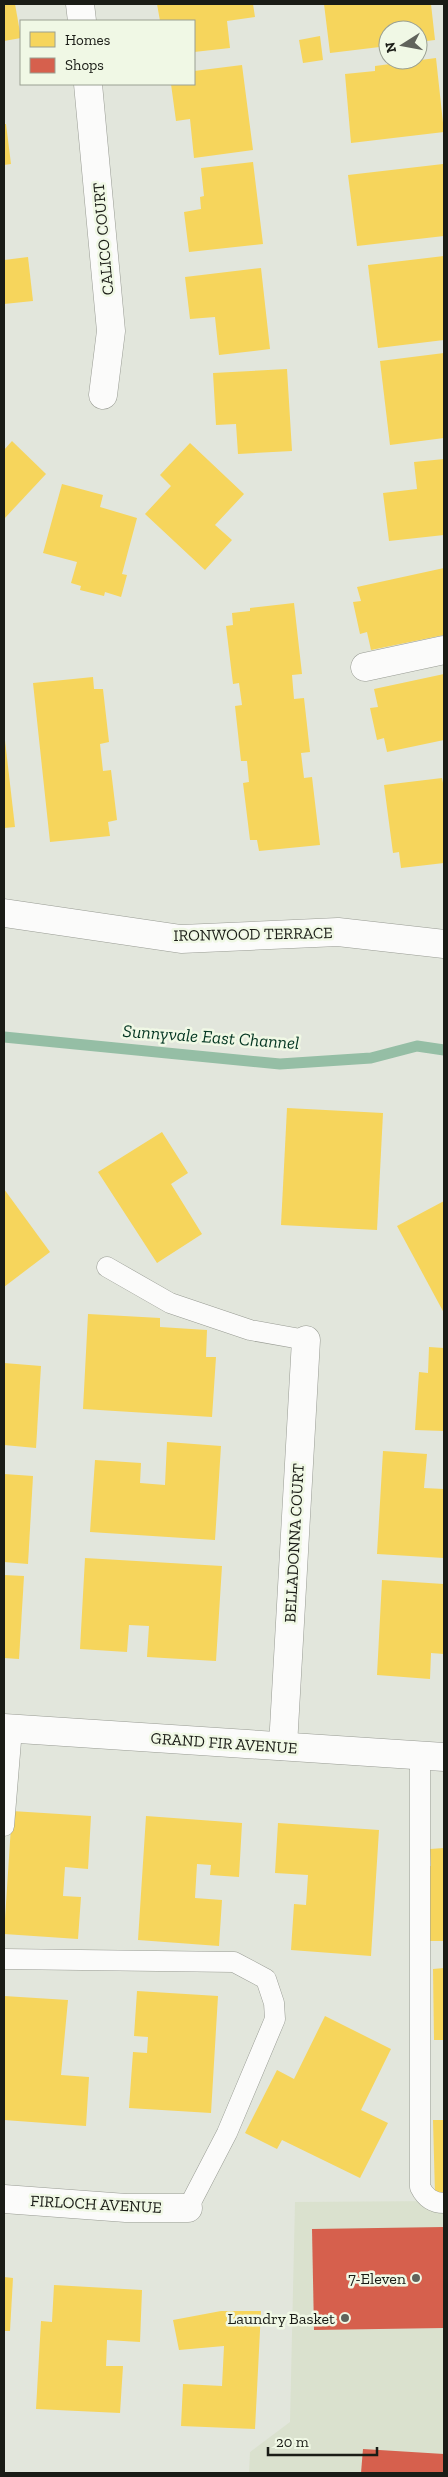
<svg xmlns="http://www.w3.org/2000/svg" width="448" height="2477" viewBox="0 0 448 2477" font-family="'Zilla Slab',serif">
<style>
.built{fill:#dae1ce}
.homes{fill:#f6d55c}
.shops{fill:#d6604d}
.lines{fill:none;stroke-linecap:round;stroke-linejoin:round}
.stream{stroke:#95bea5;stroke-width:11}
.service-casing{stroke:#989b93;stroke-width:21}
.minor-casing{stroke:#989b93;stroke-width:29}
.service{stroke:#fbfbfa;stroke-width:20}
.minor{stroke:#fbfbfa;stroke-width:28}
.poi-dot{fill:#60635b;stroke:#f0f8e5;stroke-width:2}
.labels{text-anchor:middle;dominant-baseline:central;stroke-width:5;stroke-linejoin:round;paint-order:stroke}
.street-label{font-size:16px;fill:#1a1c16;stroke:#f0f8e5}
.poi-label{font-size:16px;fill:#1a1c16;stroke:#f0f8e5;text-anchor:end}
.water-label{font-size:18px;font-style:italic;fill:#033521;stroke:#f0f8e5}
</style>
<rect width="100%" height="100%" fill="#e2e6dc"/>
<polygon class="built" points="444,2201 444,2473 249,2473 250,2452 290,2422 295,2202"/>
<g class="homes">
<polygon points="4,4 15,4 21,38 4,41"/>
<polygon points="157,4 253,4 255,17 227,21 230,48 194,52 194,21 160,21"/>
<polygon points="324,4 431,4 435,40 418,42 418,30 388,30 388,46 330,53"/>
<polygon points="320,36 323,60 303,63 299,40"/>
<polygon points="436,58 444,132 351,143 345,74 375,71 375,66"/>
<polygon points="242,65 253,150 194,158 190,119 176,121 171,84 194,84 194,71"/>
<polygon points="4,124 6,124 11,164 4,165"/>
<polygon points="253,162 263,244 189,252 184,212 201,209 200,197 204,196 201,168"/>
<polygon points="443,164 444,236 357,246 348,175"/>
<polygon points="444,256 444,340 378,348 368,265"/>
<polygon points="28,257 33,301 4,304 4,260"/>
<polygon points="261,268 270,349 219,355 215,317 190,319 185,277"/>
<polygon points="444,353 444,438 390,445 380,361"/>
<polygon points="287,369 292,451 238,454 236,424 216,425 213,373"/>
<polygon points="12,441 46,474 4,519 4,450"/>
<polygon points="190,443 244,494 215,525 232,540 205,570 145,514 171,486 160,475"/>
<polygon points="444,459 444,535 389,541 383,493 417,489 414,462"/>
<polygon points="62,484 103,495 100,507 137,518 122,574 127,575 121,597 105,592 104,596 80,590 81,586 71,583 77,562 43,553"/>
<polygon points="444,568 444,635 371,650 367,632 360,634 353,602 361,601 357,587"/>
<polygon points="294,603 302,674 292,675 294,699 304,698 310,752 301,753 304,778 312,777 320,845 259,851 257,840 250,840 243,783 249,782 247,761 241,761 235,706 242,705 239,683 233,684 226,626 233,625 232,613 250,611 250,608"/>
<polygon points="444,674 444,740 387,752 384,738 377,740 370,708 378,707 374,689"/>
<polygon points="93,677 94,689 103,689 109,742 100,744 103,771 111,770 117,820 108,822 110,836 50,842 33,683"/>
<polygon points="4,732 15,827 4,828"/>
<polygon points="442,778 444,788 444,863 401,868 399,852 393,853 384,785"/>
<polygon points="287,1108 383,1113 377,1230 281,1225"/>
<polygon points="162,1132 188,1173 171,1184 202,1234 157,1263 98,1172"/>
<polygon points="4,1189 50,1252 4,1287"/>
<polygon points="444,1201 444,1313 397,1226"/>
<polygon points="88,1314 160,1318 160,1327 207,1330 206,1357 216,1357 212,1417 83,1409"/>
<polygon points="429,1347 444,1348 444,1431 415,1430 419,1372 428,1373"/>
<polygon points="4,1363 41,1366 36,1448 4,1445"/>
<polygon points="167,1442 221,1446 215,1540 90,1532 95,1460 141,1463 140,1483 165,1485"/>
<polygon points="383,1451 427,1454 424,1488 444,1489 444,1558 377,1554"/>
<polygon points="4,1474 33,1476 28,1564 4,1562"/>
<polygon points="85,1558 222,1566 216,1661 147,1657 149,1626 129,1625 127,1652 80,1649"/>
<polygon points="4,1575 24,1576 19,1659 4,1658"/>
<polygon points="382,1580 444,1584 444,1654 431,1653 430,1679 377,1675"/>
<polygon points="12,1811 91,1816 88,1869 65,1867 63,1896 81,1897 78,1939 4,1934"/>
<polygon points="146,1816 242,1823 239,1877 210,1875 211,1865 197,1864 195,1898 222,1900 219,1946 138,1940"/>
<polygon points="278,1823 379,1830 371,1956 291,1950 294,1904 306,1905 308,1875 275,1873"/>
<polygon points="444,1848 444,1941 429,1941 427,1866 431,1866 430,1849"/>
<polygon points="444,1968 444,2040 434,2040 433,1969"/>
<polygon points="137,1991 218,1996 211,2113 129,2108 133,2052 147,2053 148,2037 134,2036"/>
<polygon points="4,1996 68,2000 61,2075 89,2077 86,2126 4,2120"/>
<polygon points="325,2016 391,2049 361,2110 388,2123 360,2178 282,2140 277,2149 245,2133 277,2070 294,2079"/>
<polygon points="433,2120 444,2120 444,2194 435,2194"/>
<polygon points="4,2277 13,2278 10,2331 4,2331"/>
<polygon points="54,2285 142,2290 140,2342 107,2340 106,2366 123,2366 120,2413 36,2409 41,2321 52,2322"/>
<polygon points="221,2311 261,2311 255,2429 181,2426 183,2384 222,2386 224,2346 179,2350 173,2320"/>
</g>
<g class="shops">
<polygon points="444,2227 444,2328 314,2330 312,2229"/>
<polygon points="363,2449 444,2454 444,2473 361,2473"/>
</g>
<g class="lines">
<polyline class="stream" points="4,1037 280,1064 371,1058 417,1046 444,1050"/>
<defs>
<g id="service">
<polyline points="107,1267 170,1303 250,1330 306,1340"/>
<path d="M420,1755V2187C425,2197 432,2203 444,2203"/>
<polyline points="4,1826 12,1729"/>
<polyline points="4,1959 234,1962 266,1979 274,2003 275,2019 227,2133 188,2208"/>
</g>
<g id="minor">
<polyline points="80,4 82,21"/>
<polyline points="88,84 111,331 103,395"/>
<polyline points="365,667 444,650"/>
<polyline points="4,913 181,939 338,932 444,944"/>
<polyline points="4,1728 444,1757"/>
<polyline points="283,1746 306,1340"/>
<polyline points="4,2199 126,2208 188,2208"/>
</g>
</defs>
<use href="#service" class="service-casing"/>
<use href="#minor" class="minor-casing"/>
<use href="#service" class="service"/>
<use href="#minor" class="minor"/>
</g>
<g class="poi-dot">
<circle cx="416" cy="2278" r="5"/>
<circle cx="345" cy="2318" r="5"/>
</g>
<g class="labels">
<g class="street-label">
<text transform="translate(103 239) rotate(-95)">CALICO COURT</text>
<text transform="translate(253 934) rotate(-1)">IRONWOOD TERRACE</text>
<text transform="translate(294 1543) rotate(-87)">BELLADONNA COURT</text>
<text transform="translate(224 1743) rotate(4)">GRAND FIR AVENUE</text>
<text transform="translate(96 2204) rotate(3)">FIRLOCH AVENUE</text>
</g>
<g class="poi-label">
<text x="406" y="2278">7-Eleven</text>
<text x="335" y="2318">Laundry Basket</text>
</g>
<g class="water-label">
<text transform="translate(211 1037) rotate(4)">Sunnyvale East Channel</text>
</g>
</g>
<rect width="448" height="2477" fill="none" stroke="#1a1c16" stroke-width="10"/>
<rect x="20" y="20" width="175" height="65" fill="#f0f8e5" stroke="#9aa092"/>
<rect x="30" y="32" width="25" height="15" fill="#f6d55c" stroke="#9aa092"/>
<text x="65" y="45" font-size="15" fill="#1a1c16">Homes</text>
<rect x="30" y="58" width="25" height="15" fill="#d6604d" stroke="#9aa092"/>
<text x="65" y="70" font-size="15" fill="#1a1c16">Shops</text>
<g transform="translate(403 45) rotate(259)"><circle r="24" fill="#f0f8e5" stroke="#9aa092"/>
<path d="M0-4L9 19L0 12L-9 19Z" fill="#60635b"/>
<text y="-8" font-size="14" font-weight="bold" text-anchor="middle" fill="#1a1c16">N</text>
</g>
<path d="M268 2447v8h109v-8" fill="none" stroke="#1a1c16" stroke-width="2.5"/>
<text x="276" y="2447" font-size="15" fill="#1a1c16" stroke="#f0f8e5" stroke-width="4" paint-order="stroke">20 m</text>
</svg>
